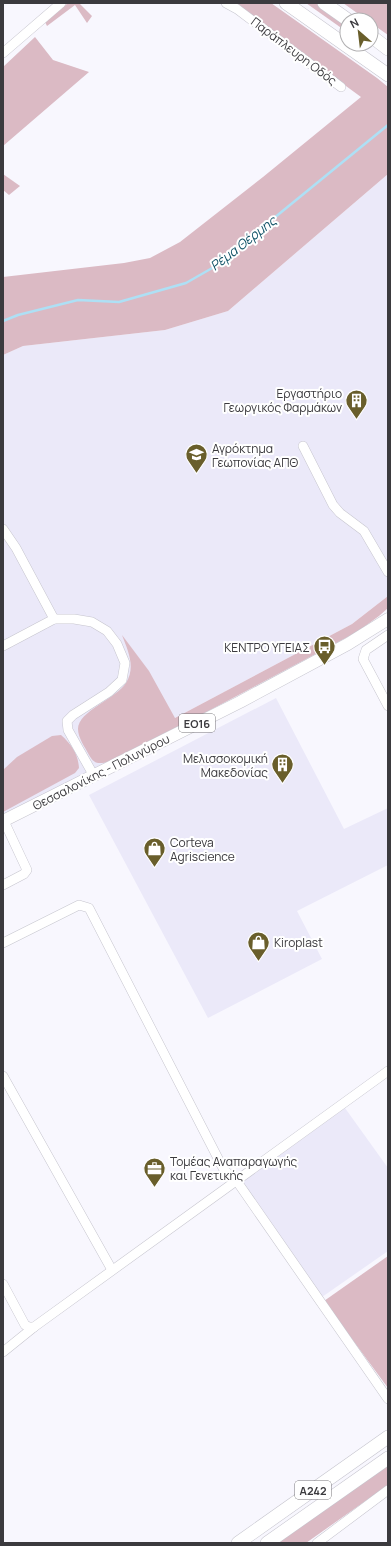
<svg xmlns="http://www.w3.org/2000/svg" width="391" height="1546" viewBox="0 0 391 1546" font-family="Manrope,sans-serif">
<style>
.built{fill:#ebe9f9}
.green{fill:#dbbac4}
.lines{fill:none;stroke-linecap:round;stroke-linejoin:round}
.stream{stroke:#aee0f5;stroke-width:2.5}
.minor-casing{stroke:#c6c5ce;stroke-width:10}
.major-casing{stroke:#c6c5ce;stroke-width:13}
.highway-casing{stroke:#c6c5ce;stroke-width:14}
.minor{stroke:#fff;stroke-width:9}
.major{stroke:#fff;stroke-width:12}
.highway{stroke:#fff;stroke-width:13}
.labels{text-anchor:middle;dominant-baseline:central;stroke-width:4;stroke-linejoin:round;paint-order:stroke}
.shield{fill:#fff;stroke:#767578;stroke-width:1}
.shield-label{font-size:11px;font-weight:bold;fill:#3b3a3e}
.street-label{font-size:12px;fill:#3b3a3e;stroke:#fff}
.poi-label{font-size:12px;fill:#3b3a3e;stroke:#fff;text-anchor:start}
.water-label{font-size:13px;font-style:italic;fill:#0d5065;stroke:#fff}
</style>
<rect width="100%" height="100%" fill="#f8f7fe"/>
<g class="built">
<polygon points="388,174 388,596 352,624 175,718 96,770 3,815 3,355 23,346 165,330 228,311"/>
<polygon points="276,698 344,829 388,808 388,865 297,911 322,959 208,1018 89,795"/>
<polygon points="345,1108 388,1168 388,1251 322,1297 241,1183"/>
</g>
<g class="green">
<polygon points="68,3 79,3 92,16 87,23 75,5 47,26 45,22"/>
<polygon points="231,3 271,3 377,78 388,87 388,174 228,311 165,330 23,346 3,355 3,277 124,263 150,258 180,242 263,177 361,97 242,10"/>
<polygon points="306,3 316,3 347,25 347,32"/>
<polygon points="343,3 388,3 388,35 371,23 371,20 367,20"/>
<polygon points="35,37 53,60 89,72 3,146 3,67"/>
<polygon points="3,174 20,186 9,195 3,190"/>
<path d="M388,596V608L379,616L357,632L180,726L109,762C98,764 94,764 89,755C85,747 78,738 78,729C78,711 117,698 126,683C136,667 128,651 122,635L149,671L175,718L352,624Z"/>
<path d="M61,735C72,745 78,754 79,768L75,773L3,812V770L17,757L52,736Z"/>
<polygon points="388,1256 388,1388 324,1301"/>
<polygon points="388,1465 388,1485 306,1543 278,1543"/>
</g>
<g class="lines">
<polyline class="stream" points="3,321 18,315 78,300 119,302 186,283 214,267 388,125"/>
<defs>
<g id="minor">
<polyline points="226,3 237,9 341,87"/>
<polyline points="3,53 61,3"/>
<polyline points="303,446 333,505 340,513 364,531 388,572"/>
<polyline points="3,529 16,548 54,619"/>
<polyline points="388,635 366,650 363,659 388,706"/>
<polyline points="3,646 54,619 74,619 92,622 107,631 117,644 125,663 122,680 109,692 73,715 67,721 68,730 94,776"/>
<polyline points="3,885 24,874 27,870 4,821"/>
<polyline points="3,943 79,905 89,908 224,1170 236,1180 388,1399"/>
<polyline points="3,1076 112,1270"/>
<polyline points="3,1284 25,1325 29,1327 34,1327 388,1071"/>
<polyline points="3,1352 34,1327"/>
<polyline points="317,1543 388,1490"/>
</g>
<polyline id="major" points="3,821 240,702 348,644 388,619"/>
<g id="highway">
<polyline points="286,3 388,75"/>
<polyline points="324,3 348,20"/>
<polyline points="371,36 388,49"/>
<polyline points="238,1543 388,1437"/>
<polyline points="267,1543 388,1458"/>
</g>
</defs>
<use href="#minor" class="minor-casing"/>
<use href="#major" class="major-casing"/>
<use href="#highway" class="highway-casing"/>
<use href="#minor" class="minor"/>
<use href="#major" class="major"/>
<use href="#highway" class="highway"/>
</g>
<defs>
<symbol id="building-pin" viewBox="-11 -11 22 30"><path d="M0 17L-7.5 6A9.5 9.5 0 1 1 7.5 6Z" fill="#695e2b" stroke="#fff"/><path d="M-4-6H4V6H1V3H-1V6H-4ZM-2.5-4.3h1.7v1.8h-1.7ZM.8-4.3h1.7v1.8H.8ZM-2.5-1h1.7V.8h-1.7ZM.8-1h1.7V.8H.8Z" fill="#fff"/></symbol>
<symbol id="university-pin" viewBox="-11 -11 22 30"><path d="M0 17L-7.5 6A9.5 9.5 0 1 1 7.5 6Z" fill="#695e2b" stroke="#fff"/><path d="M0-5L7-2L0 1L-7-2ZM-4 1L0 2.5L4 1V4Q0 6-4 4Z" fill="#fff"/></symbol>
<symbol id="bus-pin" viewBox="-11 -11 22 30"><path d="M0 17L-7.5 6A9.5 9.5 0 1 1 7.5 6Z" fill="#695e2b" stroke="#fff"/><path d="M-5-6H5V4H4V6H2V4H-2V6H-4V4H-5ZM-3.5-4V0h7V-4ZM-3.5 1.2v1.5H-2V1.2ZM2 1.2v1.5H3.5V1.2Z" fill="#fff"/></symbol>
<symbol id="shop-pin" viewBox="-11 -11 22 30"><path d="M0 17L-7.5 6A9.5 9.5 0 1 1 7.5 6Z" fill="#695e2b" stroke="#fff"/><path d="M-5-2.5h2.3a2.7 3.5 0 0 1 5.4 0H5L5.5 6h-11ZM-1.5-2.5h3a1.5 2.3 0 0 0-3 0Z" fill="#fff"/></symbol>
<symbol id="office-pin" viewBox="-11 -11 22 30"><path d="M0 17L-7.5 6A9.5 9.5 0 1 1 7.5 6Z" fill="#695e2b" stroke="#fff"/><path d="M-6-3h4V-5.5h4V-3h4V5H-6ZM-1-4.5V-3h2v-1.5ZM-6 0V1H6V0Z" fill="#fff"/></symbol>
</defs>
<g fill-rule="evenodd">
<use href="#building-pin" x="344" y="388" width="25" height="34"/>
<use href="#university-pin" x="184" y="442" width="25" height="34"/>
<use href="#bus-pin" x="312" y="634" width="25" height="34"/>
<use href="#building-pin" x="270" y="752" width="25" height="34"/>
<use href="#shop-pin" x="142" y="836" width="25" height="34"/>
<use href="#shop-pin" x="246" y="930" width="25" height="34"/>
<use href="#office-pin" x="142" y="1156" width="25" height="34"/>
</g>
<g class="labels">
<g class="shield">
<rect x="179" y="714" width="36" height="18" rx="3"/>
<rect x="295" y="1481" width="36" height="18" rx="3"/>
</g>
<g class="shield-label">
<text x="197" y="723">ΕΟ16</text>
<text x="313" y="1490">Α242</text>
</g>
<g class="street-label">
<text transform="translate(294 51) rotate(37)">Παράπλευρη Οδός</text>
<text transform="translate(101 772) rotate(-27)">Θεσσαλονίκης - Πολυγύρου</text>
</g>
<g class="poi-label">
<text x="342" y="393" text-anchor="end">Εργαστήριο<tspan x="342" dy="14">Γεωργικός Φαρμάκων</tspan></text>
<text x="212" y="448">Αγρόκτημα<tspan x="212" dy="14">Γεωπονίας ΑΠΘ</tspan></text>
<text x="310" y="647" text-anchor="end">ΚΕΝΤΡΟ ΥΓΕΙΑΣ</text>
<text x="268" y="758" text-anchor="end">Μελισσοκομική<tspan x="268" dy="14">Μακεδονίας</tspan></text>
<text x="170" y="842">Corteva<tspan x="170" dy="14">Agriscience</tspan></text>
<text x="274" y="942">Kiroplast</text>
<text x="170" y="1161">Τομέας Αναπαραγωγής<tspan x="170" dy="14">και Γενετικής</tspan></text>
</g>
<g class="water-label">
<text transform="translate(243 243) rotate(-38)">Ρέμα Θέρμης</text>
</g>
</g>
<rect width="391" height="1546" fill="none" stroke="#3b3a3e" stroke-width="8"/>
<g transform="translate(359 32) rotate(332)"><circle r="19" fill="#ffffff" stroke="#b1b0b2"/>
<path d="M0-3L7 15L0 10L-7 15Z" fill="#695e2b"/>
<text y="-6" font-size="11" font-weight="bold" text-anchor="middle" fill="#3b3a3e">N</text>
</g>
</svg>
